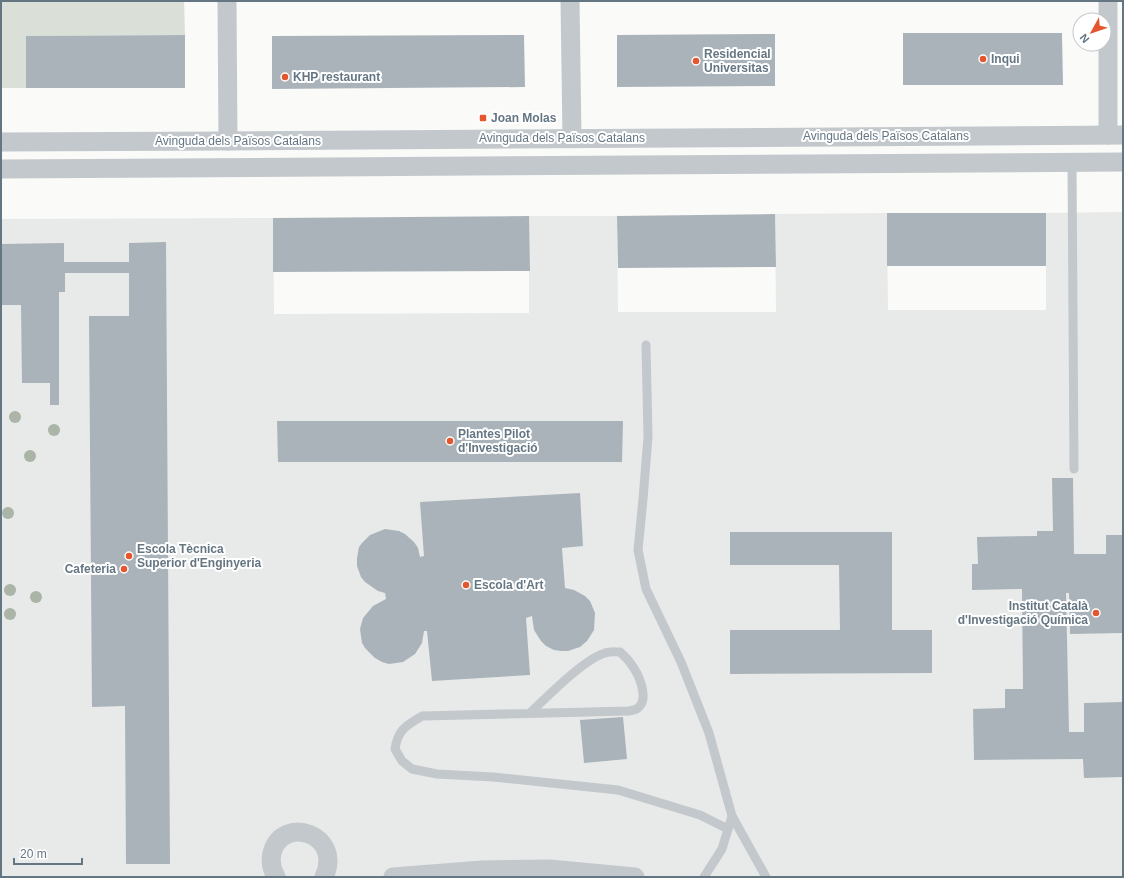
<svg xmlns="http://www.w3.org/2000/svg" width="1124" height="878" viewBox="0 0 1124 878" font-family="Helvetica,sans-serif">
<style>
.built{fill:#e8e9e9}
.green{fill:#dadfd7}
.building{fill:#aab3b9}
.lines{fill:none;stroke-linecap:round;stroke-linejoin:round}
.lane{stroke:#c3c8cc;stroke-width:9}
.street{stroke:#c3c8cc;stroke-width:19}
.tree{fill:#aab4a7}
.poi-dot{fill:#e4572e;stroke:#fff;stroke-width:1.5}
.labels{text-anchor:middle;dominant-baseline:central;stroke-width:4;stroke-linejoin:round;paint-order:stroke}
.poi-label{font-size:12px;font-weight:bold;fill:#657683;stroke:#fff;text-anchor:start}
.street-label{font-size:12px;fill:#657683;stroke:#fff}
</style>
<rect width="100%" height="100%" fill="#fafaf8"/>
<polygon class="built" points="1123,212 1123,877 1,877 1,219 273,218 274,314 529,313 529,216 617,216 618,312 776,312 775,214 887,213 888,310 1046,310 1046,213"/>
<polygon class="green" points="1,1 184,1 185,35 26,36 26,88 1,88"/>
<g class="building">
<polygon points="903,33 1062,33 1063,85 903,85"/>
<polygon points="775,34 775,86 617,87 617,35"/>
<polygon points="185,35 185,88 26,88 26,36"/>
<polygon points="524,35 525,87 272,89 272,36"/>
<rect x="887" y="213" width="159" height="53"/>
<polygon points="775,214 776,267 618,268 617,216"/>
<polygon points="529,216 530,271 273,272 273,218"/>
<polygon points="166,242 170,864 126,864 125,706 92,707 89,316 129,316 129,273 65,273 65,292 59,292 59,405 50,405 50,383 22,383 21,305 1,305 1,244 64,243 64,262 129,262 129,243"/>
<polygon points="277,421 623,421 622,462 278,462"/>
<polygon points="1052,478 1073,478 1074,554 1106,554 1106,535 1123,535 1123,633 1070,634 1069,593 1066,593 1069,732 1084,732 1084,703 1123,702 1123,777 1084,778 1083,759 974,760 973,709 1005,708 1005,689 1023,689 1022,589 972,590 972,564 978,564 977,537 1037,536 1037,531 1053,531"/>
<polygon points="580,493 583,546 562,548 565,588 574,590 585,596 590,601 595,613 594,630 587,641 580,647 568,651 561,651 554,650 546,646 541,641 534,630 532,616 526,618 530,675 432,681 427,631 424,631 422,643 415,654 403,662 389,664 382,662 375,658 365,648 362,643 360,629 363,618 373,606 386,599 385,593 378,591 365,582 361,577 357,566 357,558 359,547 362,543 370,535 385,529 399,531 405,534 414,542 418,548 420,557 424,556 420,502"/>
<polygon points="730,532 892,532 892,630 932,630 932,673 730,674 730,630 840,630 839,565 730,565"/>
<polygon points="623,717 627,759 584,763 580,720"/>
</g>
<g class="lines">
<g class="lane">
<polyline points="1072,163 1074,469"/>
<polyline points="646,345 648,437 643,499 638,550 646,589 681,662 709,733 732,816"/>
<path d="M530,713C547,697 584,659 605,653C610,651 615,652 620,652C624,656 628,659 631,664C638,673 650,698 638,708C636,710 632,710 629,711L422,716C406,726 398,729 395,749L402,761L412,769L437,774L493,777L618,790L700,815L728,829"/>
<polyline points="704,877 722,849 732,816 766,877"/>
</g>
<g class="street">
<polyline points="227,1 228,141"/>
<polyline points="570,1 572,138"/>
<polyline points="1108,135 1108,1"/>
<polyline points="1,142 228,141 1123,135"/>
<polyline points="1,169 1123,162"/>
<path d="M276,877C272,870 270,862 272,853C282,814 344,834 324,877"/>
<polyline points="393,877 482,870 549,869 635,877"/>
</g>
</g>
<g class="tree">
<circle cx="15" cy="417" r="6"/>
<circle cx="54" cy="430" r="6"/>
<circle cx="30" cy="456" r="6"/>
<circle cx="8" cy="513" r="6"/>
<circle cx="10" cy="590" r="6"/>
<circle cx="36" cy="597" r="6"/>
<circle cx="10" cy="614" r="6"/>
</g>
<g class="poi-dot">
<circle cx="983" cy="59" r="4"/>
<circle cx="696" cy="61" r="4"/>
<circle cx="285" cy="77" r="4"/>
<rect x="479" y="114" width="8" height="8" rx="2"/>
<circle cx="450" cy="441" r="4"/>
<circle cx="129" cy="556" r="4"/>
<circle cx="124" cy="569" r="4"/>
<circle cx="466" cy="585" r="4"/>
<circle cx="1096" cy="613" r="4"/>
</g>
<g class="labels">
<g class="poi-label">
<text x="704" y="54">Residencial<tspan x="704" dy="14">Universitas</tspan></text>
<text x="991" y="59">Inqui</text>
<text x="293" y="77">KHP restaurant</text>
<text x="491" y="118">Joan Molas</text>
<text x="458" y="434">Plantes Pilot<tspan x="458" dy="14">d'Investigació</tspan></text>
<text x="137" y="549">Escola Tècnica<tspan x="137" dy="14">Superior d'Enginyeria</tspan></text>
<text x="116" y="569" text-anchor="end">Cafeteria</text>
<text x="474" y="585">Escola d'Art</text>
<text x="1088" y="606" text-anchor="end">Institut Català<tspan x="1088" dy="14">d'Investigació Química</tspan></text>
</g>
<g class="street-label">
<text x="886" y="136">Avinguda dels Països Catalans</text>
<text x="562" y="138">Avinguda dels Països Catalans</text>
<text x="238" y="141">Avinguda dels Països Catalans</text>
</g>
</g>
<rect width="1124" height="878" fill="none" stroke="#657683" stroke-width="4"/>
<g transform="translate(1092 32) rotate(230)"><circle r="19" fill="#ffffff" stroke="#c1c8cd"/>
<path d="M0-3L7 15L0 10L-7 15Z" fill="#e4572e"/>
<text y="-6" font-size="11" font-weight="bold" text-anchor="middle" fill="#657683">N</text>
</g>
<path d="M14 858v6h68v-6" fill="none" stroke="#657683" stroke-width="2"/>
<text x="20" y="858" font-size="12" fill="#657683" stroke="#ffffff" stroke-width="3" paint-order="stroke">20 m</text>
</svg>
